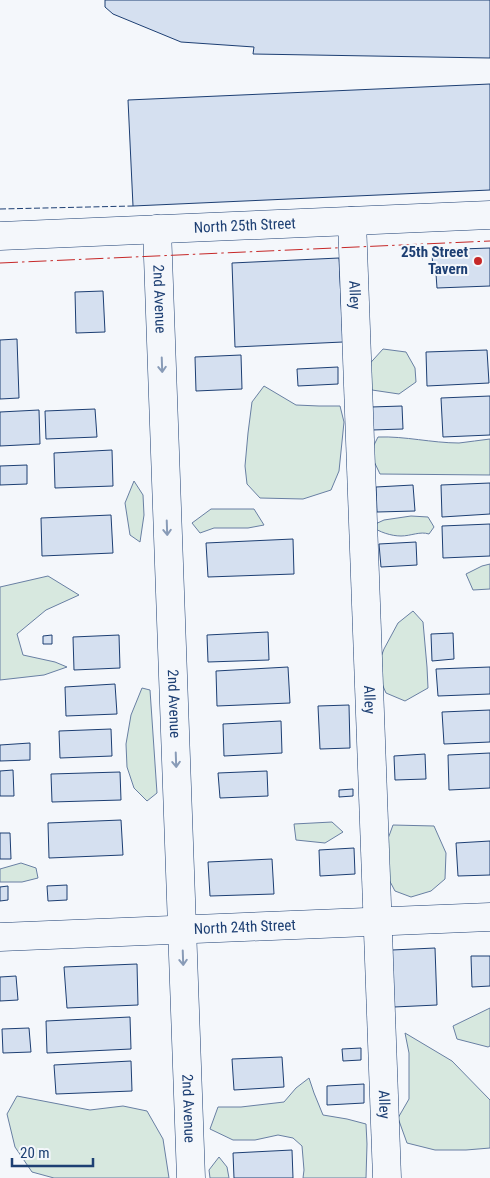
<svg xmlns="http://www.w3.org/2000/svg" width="490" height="1178" viewBox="0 0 490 1178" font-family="'Roboto Condensed',sans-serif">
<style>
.green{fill:#d7e8df;stroke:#687fa3}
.building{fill:#d5e0f0;stroke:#1d3f73}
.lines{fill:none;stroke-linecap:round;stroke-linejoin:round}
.minor-casing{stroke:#1d3f73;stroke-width:29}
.minor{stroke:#f4f7fb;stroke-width:28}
.fence{stroke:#1d3f73;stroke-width:1;stroke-dasharray:6 2.5;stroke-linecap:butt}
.power{stroke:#c62828;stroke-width:1;stroke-dasharray:18 4 2.5 4;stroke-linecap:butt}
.oneway{stroke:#889bb7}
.poi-dot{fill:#c62828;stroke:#f4f7fb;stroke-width:2}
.labels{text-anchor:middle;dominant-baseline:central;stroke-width:4;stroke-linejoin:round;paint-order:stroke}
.street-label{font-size:15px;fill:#1d3f73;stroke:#f4f7fb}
.poi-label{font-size:15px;font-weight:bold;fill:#1d3f73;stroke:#f4f7fb;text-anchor:end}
</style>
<rect width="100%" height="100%" fill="#f4f7fb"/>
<g class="green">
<polygon points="383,349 406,352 415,368 416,382 399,394 372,390 364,370"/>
<polygon points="264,386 296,405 319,406 340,406 344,422 339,471 331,490 303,499 260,498 247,484 245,466 248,433 252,402"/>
<path d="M378,437C405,436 432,443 459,443C469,442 480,440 490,439V475L380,474L370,453Z"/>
<polygon points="134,481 143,495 144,515 140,542 130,535 125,503"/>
<polygon points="211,509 254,509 264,525 248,528 214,528 200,533 192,523"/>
<path d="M411,516L428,517L434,527L429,534C420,531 411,536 401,536C391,536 379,532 371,526L384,520Z"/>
<polygon points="490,564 490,589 473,590 466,574 482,566"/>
<polygon points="48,576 79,595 46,610 17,634 23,655 55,662 67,667 44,675 0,680 0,587"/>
<polygon points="413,611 423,622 427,667 428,688 405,701 386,693 376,670 384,649 398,623"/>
<polygon points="142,688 150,690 157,793 147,801 134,788 127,767 126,744 131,715"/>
<polygon points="332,822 343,832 325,843 296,840 294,824"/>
<polygon points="393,825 434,826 446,853 445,879 431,891 411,897 395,891 386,874 385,847"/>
<polygon points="21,863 36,868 38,878 22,882 0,882 0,869"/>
<polygon points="490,1008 490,1046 488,1047 457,1039 453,1026"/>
<polygon points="405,1033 452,1061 490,1100 490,1148 466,1150 435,1150 407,1143 398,1118 409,1099 409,1053"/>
<polygon points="309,1078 314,1093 323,1115 347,1119 366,1124 367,1144 366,1178 303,1178 304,1170 302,1146 293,1138 278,1135 255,1140 233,1140 210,1129 218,1107 241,1107 284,1102 296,1088"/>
<polygon points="17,1096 90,1110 123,1106 147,1111 163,1139 169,1178 54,1178 32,1172 15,1147 7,1114"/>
<polygon points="219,1157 227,1167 229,1178 210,1178 209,1170"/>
</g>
<g class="building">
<polygon points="105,0 490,0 490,58 253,54 254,47 181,42 113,14 105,7"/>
<polygon points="490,84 490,190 133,206 128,100"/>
<polygon points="490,248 490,286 437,288 436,274 433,275 432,250"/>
<polygon points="339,258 343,342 235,347 232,263"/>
<polygon points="103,291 105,332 76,333 75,292"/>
<polygon points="17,339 19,398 0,399 0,340"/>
<polygon points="487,350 489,383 427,386 426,352"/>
<polygon points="241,355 242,389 196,391 195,357"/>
<polygon points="338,367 338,384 298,386 297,369"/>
<polygon points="490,396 490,435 443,437 441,398"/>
<polygon points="402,406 403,429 372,430 371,407"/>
<polygon points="95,409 97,437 46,439 45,411"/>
<polygon points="39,410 40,444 0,446 0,412"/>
<polygon points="112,450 113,486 55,488 54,453"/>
<polygon points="27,465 27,484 0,485 0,466"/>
<polygon points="490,483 490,514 442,517 441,485"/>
<polygon points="413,485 415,511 377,512 376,487"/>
<polygon points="111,515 113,553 42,556 41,518"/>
<polygon points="490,524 490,556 443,558 442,526"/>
<polygon points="293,539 294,574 208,577 206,543"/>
<polygon points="416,542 417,565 381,567 379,544"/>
<polygon points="268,632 269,660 208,662 207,635"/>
<polygon points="453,633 454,659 432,661 431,634"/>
<polygon points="52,635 52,644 43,644 43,636"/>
<polygon points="119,635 120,668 74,670 73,637"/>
<polygon points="288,667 290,703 217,706 216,671"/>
<polygon points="490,667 490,694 438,696 436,669"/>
<polygon points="115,684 117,714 66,716 65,687"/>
<polygon points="349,705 350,748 320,749 318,706"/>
<polygon points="490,710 490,742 444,744 442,712"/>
<polygon points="281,721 282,753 224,756 223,724"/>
<polygon points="111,729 112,756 60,758 59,731"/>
<polygon points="30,743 30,760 0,761 0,745"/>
<polygon points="490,753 490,788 449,790 448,755"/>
<polygon points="425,754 426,779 395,780 394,756"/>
<polygon points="13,770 14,796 0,796 0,771"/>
<polygon points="267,771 268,796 220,798 218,773"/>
<polygon points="120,772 121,800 52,802 51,774"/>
<polygon points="353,789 353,796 339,797 339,790"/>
<polygon points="121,820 123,855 49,858 48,823"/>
<polygon points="0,833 10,833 11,859 0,859"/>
<polygon points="490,841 490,875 458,876 456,843"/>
<polygon points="354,848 355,874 320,876 319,850"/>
<polygon points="272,859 274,894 210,896 208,862"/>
<polygon points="67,885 67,900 48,901 47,886"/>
<polygon points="8,886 8,900 0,901 0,887"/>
<polygon points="435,948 437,1005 394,1007 392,950"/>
<polygon points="471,956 490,956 490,986 472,987"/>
<polygon points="137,964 138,1005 67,1008 64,967"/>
<polygon points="16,976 18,1000 0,1001 0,977"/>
<polygon points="130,1017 131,1049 47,1053 46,1021"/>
<polygon points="29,1028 31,1052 3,1053 2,1029"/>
<polygon points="361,1048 361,1060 343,1061 342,1049"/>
<polygon points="282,1057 284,1087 234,1090 232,1059"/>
<polygon points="131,1061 132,1091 56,1094 54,1065"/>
<polygon points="364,1084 364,1103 327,1105 327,1086"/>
<polygon points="292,1150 293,1178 234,1178 233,1153"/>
</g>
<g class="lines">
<defs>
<g id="minor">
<path id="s1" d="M352,221L387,1178"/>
<path id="s2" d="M157,229L191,1178"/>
<path id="s3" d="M0,236L490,215"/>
<path id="s4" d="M0,937L490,917"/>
</g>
</defs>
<use href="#minor" class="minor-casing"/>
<use href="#minor" class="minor"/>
<polyline class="fence" points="0,209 133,206"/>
<polyline class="power" points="0,263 490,241"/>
</g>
<defs><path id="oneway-shaft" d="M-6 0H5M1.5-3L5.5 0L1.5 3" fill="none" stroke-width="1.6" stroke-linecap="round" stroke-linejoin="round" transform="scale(1.25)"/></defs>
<g class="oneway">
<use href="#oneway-shaft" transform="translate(162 365) rotate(88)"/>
<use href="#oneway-shaft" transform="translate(167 528) rotate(88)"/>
<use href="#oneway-shaft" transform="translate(176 760) rotate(88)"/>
<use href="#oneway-shaft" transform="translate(183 958) rotate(88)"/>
</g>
<circle class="poi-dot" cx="478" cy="261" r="5"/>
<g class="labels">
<g class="street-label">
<text stroke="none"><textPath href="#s3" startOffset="245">North 25th Street</textPath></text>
<text stroke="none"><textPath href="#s1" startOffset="74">Alley</textPath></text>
<text stroke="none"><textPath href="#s2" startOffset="70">2nd Avenue</textPath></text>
<text stroke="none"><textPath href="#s1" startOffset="479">Alley</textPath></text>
<text stroke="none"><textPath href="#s2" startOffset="475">2nd Avenue</textPath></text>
<text stroke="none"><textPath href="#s4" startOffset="245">North 24th Street</textPath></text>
<text stroke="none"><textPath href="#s1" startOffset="884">Alley</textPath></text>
<text stroke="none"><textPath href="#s2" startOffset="880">2nd Avenue</textPath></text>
</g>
<g class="poi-label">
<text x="468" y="252">25th Street<tspan x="468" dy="17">Tavern</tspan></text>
</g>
</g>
<path d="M12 1158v8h81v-8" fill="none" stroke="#1d3f73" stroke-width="2.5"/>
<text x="20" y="1158" font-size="15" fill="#1d3f73" stroke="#f4f7fb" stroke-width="4" paint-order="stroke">20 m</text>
</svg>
